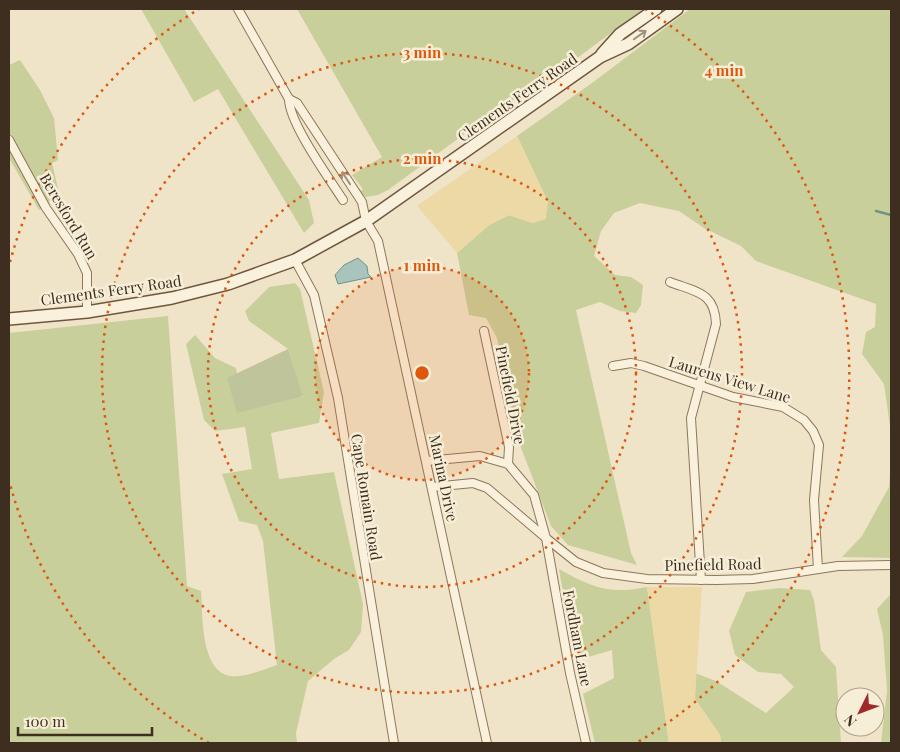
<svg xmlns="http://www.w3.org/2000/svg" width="900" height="752" viewBox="0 0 900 752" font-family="'Playfair Display',serif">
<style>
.green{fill:#c9cf9b}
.sand{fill:#ecd9a5}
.cemetery{fill:#bfc49a}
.water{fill:#a9c4bc;stroke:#6f938a}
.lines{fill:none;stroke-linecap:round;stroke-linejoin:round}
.stream{stroke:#6f938a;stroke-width:2.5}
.street-casing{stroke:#8d765c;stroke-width:10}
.secondary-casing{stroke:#6f573f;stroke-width:14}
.street{stroke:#faf1dc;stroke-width:8}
.secondary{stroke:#faf1dc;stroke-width:11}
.oneway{stroke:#9c907e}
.ring{fill:none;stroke:#df570d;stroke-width:2.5;stroke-dasharray:2.5 5}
.labels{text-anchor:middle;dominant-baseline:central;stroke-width:5;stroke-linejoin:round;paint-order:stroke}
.street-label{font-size:15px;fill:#3d2e20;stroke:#f7eed8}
.centre{fill:#df570d;stroke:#f7eed8;stroke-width:2.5}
.ring-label{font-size:15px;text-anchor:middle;font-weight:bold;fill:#df570d;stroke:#f7eed8;stroke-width:5;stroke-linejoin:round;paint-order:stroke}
</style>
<rect width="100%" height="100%" fill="#f0e4c8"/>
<g class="green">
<polygon points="141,9 184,9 309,200 314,223 304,233 218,89 194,102"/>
<polygon points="297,9 643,9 576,59 485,119 388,190 378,195 366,197 359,192 363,189 352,175 382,157"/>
<polygon points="690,9 891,9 891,434 884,384 862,354 866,332 875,327 876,304 756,261 741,246 704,228 679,211 640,203 614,213 601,231 594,256 615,275 631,277 643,285 641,305 636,313 620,311 600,302 576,310 631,553 637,565 568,545 551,526 520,445 497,338 486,318 469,315 457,253 489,225 509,215 533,223 548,202 517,136 592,83"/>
<polygon points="20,60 40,90 54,118 58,160 52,163 59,193 39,210 9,158 9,65"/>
<path d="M295,283L300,289L324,392L319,423L271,433L279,479L334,472L363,604L361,632L349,650L334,659L308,681L296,733L297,743H9V333L168,316L187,586L201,591C203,614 200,672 231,676C243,678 265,669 277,665L263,541L257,525L239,521L222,474L252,469L245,427L215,431L204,420L186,344L195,335L215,358L236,368L237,374L227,379L303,397L288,349L249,321L245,311L269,287Z"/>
<polygon points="891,456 891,558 842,557 862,536 889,487"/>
<path d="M559,569C591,587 610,595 647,587L669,743H595L583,694L614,678L612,650L575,661Z"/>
<polygon points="779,588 810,590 814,600 821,650 836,667 841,743 721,743 720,735 695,699 695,673 716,681 766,713 794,687 781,674 758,672 735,655 729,631 746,592"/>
<polygon points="891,594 891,743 881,743 887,691 883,635 877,609"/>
</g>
<g class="sand">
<polygon points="517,136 548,202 546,219 533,223 509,215 489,225 457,253 417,206"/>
<polygon points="647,587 702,587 695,699 720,735 721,743 669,743"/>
</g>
<polygon class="cemetery" points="288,349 303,396 237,413 227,378"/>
<polygon class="water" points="358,258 367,266 368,274 371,277 338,284 335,275 344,265"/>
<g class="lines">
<polyline class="stream" points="876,211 891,215"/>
<defs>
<g id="street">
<path d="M238,9L289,99C289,123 329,178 343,200"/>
<polyline points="289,99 297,103 362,202 366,221 378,241 487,743"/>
<polyline points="9,140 46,208 78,254 87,273 87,312"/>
<polyline points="295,260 314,295 338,398 394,743"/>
<path d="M670,282C696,292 715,292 716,324L691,418L701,580"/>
<polyline points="484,331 509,447 508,464"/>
<polyline points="613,366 631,363 644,366 733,397 783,407 804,420 813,431 819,445 814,500 818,569"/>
<polyline points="426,461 480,456 508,464 534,495 546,538 576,562 603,573 647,579 716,580 753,579 838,566 891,565"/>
<polyline points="432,487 473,483 487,488 546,538 570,673 586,743"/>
</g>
<g id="secondary">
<polyline points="602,54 620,34 656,9"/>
<polyline points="9,319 87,312 172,298 228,284 295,260 366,221 600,57 628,44 677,9"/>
</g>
</defs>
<use href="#street" class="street-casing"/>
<use href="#secondary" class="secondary-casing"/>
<use href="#street" class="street"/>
<use href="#secondary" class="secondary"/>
</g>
<defs><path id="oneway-shaft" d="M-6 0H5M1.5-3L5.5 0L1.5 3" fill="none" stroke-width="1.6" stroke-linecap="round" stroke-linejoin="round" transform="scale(1.25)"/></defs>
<g class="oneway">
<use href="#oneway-shaft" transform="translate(640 35) rotate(-35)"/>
<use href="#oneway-shaft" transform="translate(346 178) rotate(-123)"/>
</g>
<circle cx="422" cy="373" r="107" fill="#df570d" fill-opacity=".12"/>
<g class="ring">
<circle cx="422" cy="373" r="107"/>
<circle cx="422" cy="373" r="214"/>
<circle cx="422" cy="373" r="320"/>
<path d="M209 743A427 427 0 0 1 10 484M10 262A427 427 0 0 1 199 9M645 9A427 427 0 0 1 636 743"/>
</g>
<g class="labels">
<g class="street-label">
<text transform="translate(517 97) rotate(-35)">Clements Ferry Road</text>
<text transform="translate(69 216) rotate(59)">Beresford Run</text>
<text transform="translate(111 290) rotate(-8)">Clements Ferry Road</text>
<text transform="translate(730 379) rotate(17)">Laurens View Lane</text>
<text transform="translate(511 395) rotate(79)">Pinefield Drive</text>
<text transform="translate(444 478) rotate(78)">Marina Drive</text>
<text transform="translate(367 497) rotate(81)">Cape Romain Road</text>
<text transform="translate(713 564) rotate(-1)">Pinefield Road</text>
<text transform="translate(578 638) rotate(79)">Fordham Lane</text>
</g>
</g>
<circle cx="422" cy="373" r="8" class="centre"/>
<g class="ring-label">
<text x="422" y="58">3 min</text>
<text x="724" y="76">4 min</text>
<text x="422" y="164">2 min</text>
<text x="422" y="271">1 min</text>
</g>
<rect width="900" height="752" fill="none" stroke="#3d2e20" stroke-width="20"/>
<g transform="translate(860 712) rotate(228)"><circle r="24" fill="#f7eed8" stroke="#ada18e"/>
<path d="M0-4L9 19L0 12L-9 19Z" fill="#9e2a2b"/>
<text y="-8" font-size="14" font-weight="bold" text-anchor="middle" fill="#3d2e20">N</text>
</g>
<path d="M18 727v8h134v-8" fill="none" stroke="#3d2e20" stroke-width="2.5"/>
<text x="25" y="727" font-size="15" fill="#3d2e20" stroke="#f7eed8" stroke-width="4" paint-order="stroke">100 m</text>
</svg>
